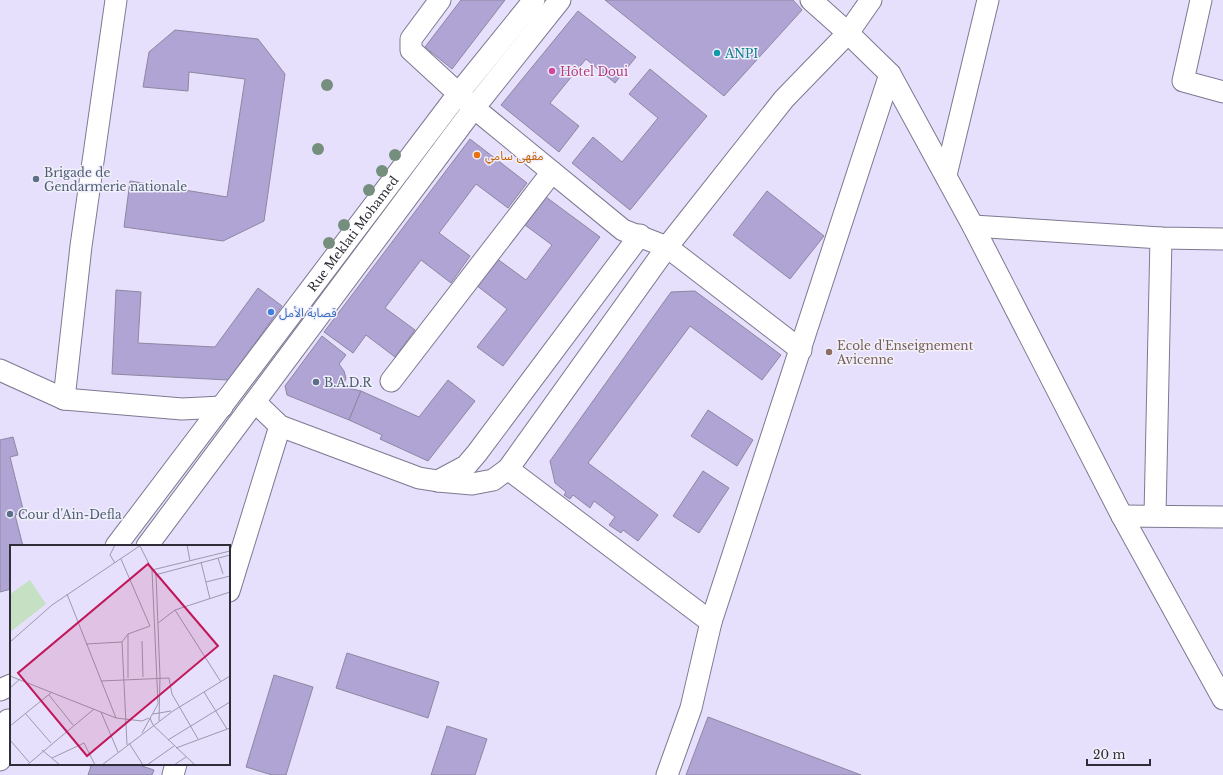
<svg xmlns="http://www.w3.org/2000/svg" width="1223" height="775" viewBox="0 0 1223 775" font-family="'Libre Baskerville','Noto Sans Arabic',serif">
<style>
.building{fill:#b0a4d4;stroke:#8d87a1}
.lines{fill:none;stroke-linecap:round;stroke-linejoin:round}
.minor-casing{stroke:#7e7891;stroke-width:23}
.minor{stroke:#fff;stroke-width:21}
.tree{fill:#768e7e}
.culture-dot{fill:#0f9aa8;stroke:#f2f0fb;stroke-width:1.5}
.hotel-dot{fill:#d1479c;stroke:#f2f0fb;stroke-width:1.5}
.food-dot{fill:#e8710a;stroke:#f2f0fb;stroke-width:1.5}
.service-dot{fill:#5c6f8a;stroke:#f2f0fb;stroke-width:1.5}
.shop-dot{fill:#3f7fe0;stroke:#f2f0fb;stroke-width:1.5}
.education-dot{fill:#8d6e63;stroke:#f2f0fb;stroke-width:1.5}
.labels{text-anchor:middle;dominant-baseline:central;stroke-width:3;stroke-linejoin:round;paint-order:stroke}
.culture-label{font-size:12px;fill:#0d838f;stroke:#f2f0fb;text-anchor:start}
.hotel-label{font-size:12px;fill:#b23c85;stroke:#f2f0fb;text-anchor:start}
.food-label{font-size:12px;fill:#c56008;stroke:#f2f0fb;text-anchor:start}
.service-label{font-size:12px;fill:#4e5e75;stroke:#f2f0fb;text-anchor:start}
.street-label{font-size:12px;fill:#2f2d37;stroke:#f2f0fb}
.shop-label{font-size:12px;fill:#366cbe;stroke:#f2f0fb;text-anchor:start}
.education-label{font-size:12px;fill:#785e54;stroke:#f2f0fb;text-anchor:start}
.inset-road{fill:none;stroke:#9d98ad;stroke-width:1}
.view{fill:#c2185b;fill-opacity:0.15;stroke:#c2185b;stroke-width:2}
.inset-edge{fill:none;stroke:#2f2d37;stroke-width:2}
</style>
<rect width="100%" height="100%" fill="#e6e0fc"/>
<g class="building">
<polygon points="461,0 505,0 452,69 425,47"/>
<polygon points="605,0 793,0 802,10 724,96"/>
<polygon points="578,11 636,57 615,83 586,59 550,103 579,126 559,152 501,105"/>
<polygon points="175,30 258,39 285,74 264,221 223,241 124,227 130,181 227,197 245,79 189,72 188,91 143,87 149,52"/>
<polygon points="650,69 707,116 630,210 572,163 593,137 622,162 658,118 629,94"/>
<polygon points="470,139 527,183 508,208 476,184 439,233 470,256 451,283 421,260 385,308 415,330 395,357 366,335 353,353 324,332"/>
<polygon points="767,191 824,236 790,279 733,235"/>
<polygon points="546,197 600,237 503,366 477,347 507,309 476,285 496,258 526,280 552,245 525,225"/>
<polygon points="258,288 282,306 228,380 112,374 116,290 141,292 138,343 215,347"/>
<polygon points="695,291 781,355 762,380 690,326 588,463 658,515 638,541 623,530 621,533 609,525 615,517 594,501 590,508 573,495 570,499 564,495 566,492 555,483 550,461 671,292"/>
<polygon points="322,336 346,355 339,364 344,371 346,378 343,387 361,391 349,420 287,395 285,386"/>
<polygon points="448,380 475,401 428,461 380,439 382,435 349,420 361,391 419,417"/>
<polygon points="708,410 753,440 737,466 691,436"/>
<polygon points="13,437 18,455 10,457 24,513 15,515 23,546 11,546 11,580 9,580 11,589 0,592 0,440"/>
<polygon points="703,471 729,488 699,533 673,516"/>
<polygon points="347,653 439,682 428,718 336,688"/>
<polygon points="274,675 313,687 286,775 272,775 246,767"/>
<polygon points="708,717 861,775 686,775"/>
<polygon points="447,726 487,739 475,775 431,775"/>
<polygon points="82,764 136,764 154,770 152,775 88,775 91,766"/>
</g>
<g class="lines">
<defs>
<g id="minor">
<polyline points="440,0 411,39 411,50 474,108 623,230 667,247 801,350"/>
<polyline points="811,0 848,33 890,74 973,226 1122,516 1223,699"/>
<polyline points="1201,0 1183,81 1223,92"/>
<polyline points="946,175 988,0"/>
<polyline points="973,226 1161,238 1223,239"/>
<polyline points="0,370 64,399 182,409 222,407"/>
<polyline points="391,381 552,172"/>
<polyline points="64,399 81,246 116,0"/>
<polyline points="255,402 280,426 419,478 438,481 466,466 477,453 640,235"/>
<polyline points="508,469 711,622"/>
<polyline points="438,481 472,484 493,480 508,469 667,247 784,99 848,33 871,0"/>
<polyline points="1155,515 1161,238"/>
<polyline points="1122,516 1223,517"/>
<path id="s1" d="M116,546L458,94L534,0"/>
<polyline points="147,546 474,108 560,0"/>
<polyline points="229,591 280,426"/>
<polyline points="0,690 11,685"/>
<polyline points="0,760 8,720"/>
<polyline points="173,775 176,764"/>
<polyline points="667,775 691,708 711,622 890,74"/>
</g>
</defs>
<use href="#minor" class="minor-casing"/>
<use href="#minor" class="minor"/>
</g>
<g class="tree">
<circle cx="327" cy="85" r="6"/>
<circle cx="318" cy="149" r="6"/>
<circle cx="395" cy="155" r="6"/>
<circle cx="382" cy="171" r="6"/>
<circle cx="369" cy="190" r="6"/>
<circle cx="344" cy="225" r="6"/>
<circle cx="329" cy="243" r="6"/>
</g>
<circle class="culture-dot" cx="717" cy="53" r="4"/>
<circle class="hotel-dot" cx="552" cy="71" r="4"/>
<circle class="food-dot" cx="477" cy="155" r="4"/>
<g class="service-dot">
<circle cx="36" cy="179" r="4"/>
<circle cx="316" cy="382" r="4"/>
<circle cx="10" cy="514" r="4"/>
</g>
<circle class="shop-dot" cx="271" cy="312" r="4"/>
<circle class="education-dot" cx="829" cy="352" r="4"/>
<g class="labels">
<g class="culture-label">
<text x="725" y="53">ANPI</text>
</g>
<g class="hotel-label">
<text x="560" y="71">Hôtel Doui</text>
</g>
<g class="food-label">
<text x="485" y="155">مقهى سامي</text>
</g>
<g class="service-label">
<text x="44" y="172">Brigade de<tspan x="44" dy="14">Gendarmerie nationale</tspan></text>
<text x="324" y="382">B.A.D.R</text>
<text x="18" y="514">Cour d'Ain-Defla</text>
</g>
<g class="street-label">
<text stroke="none"><textPath href="#s1" startOffset="392">Rue Meklati Mohamed</textPath></text>
</g>
<g class="shop-label">
<text x="279" y="312">قصابة الأمل</text>
</g>
<g class="education-label">
<text x="837" y="345">Ecole d'Enseignement<tspan x="837" dy="14">Avicenne</tspan></text>
</g>
</g>
<g transform="translate(10 545)">
<rect width="220" height="220" fill="#e6e0fc"/>
<path d="M20,35L36,59L0,87V49Z" fill="#c5e0c2"/>
<path class="inset-road" d="M177,0L180,16M130,1L142,25L148,159L132,188M208,13L213,29M111,14L140,81M191,17L200,54M105,18L100,10L105,0M142,25L220,6M146,29L150,132L149,176M145,30L220,10M196,37L220,31M57,49L106,173M165,65L211,137M148,78L165,65L220,47M132,96L133,132M0,97L42,60L131,0M76,99L112,97M0,131L106,173L132,176L139,173M118,133V89L140,81M91,136L159,133L162,149L188,194M0,143L10,134M194,147L217,184M39,150L63,180M91,167L108,207M15,168L41,198M143,169L161,166M140,173L143,180L185,220M0,181L42,147M0,195L19,217M158,195L220,157M119,198L133,220M117,200L112,97L118,89M166,203L220,183M32,205L50,220M42,213L74,198L85,220M17,220L84,164M92,220L163,166L220,131M137,220L164,201M164,220L176,212"/>
<path class="view" d="M138,19L208,101L77,211L8,128Z"/>
<rect width="220" height="220" class="inset-edge"/>
</g>
<path d="M1087 759v6h63v-6" fill="none" stroke="#2f2d37" stroke-width="2"/>
<text x="1093" y="759" font-size="12" fill="#2f2d37" stroke="#f2f0fb" stroke-width="3" paint-order="stroke">20 m</text>
</svg>
